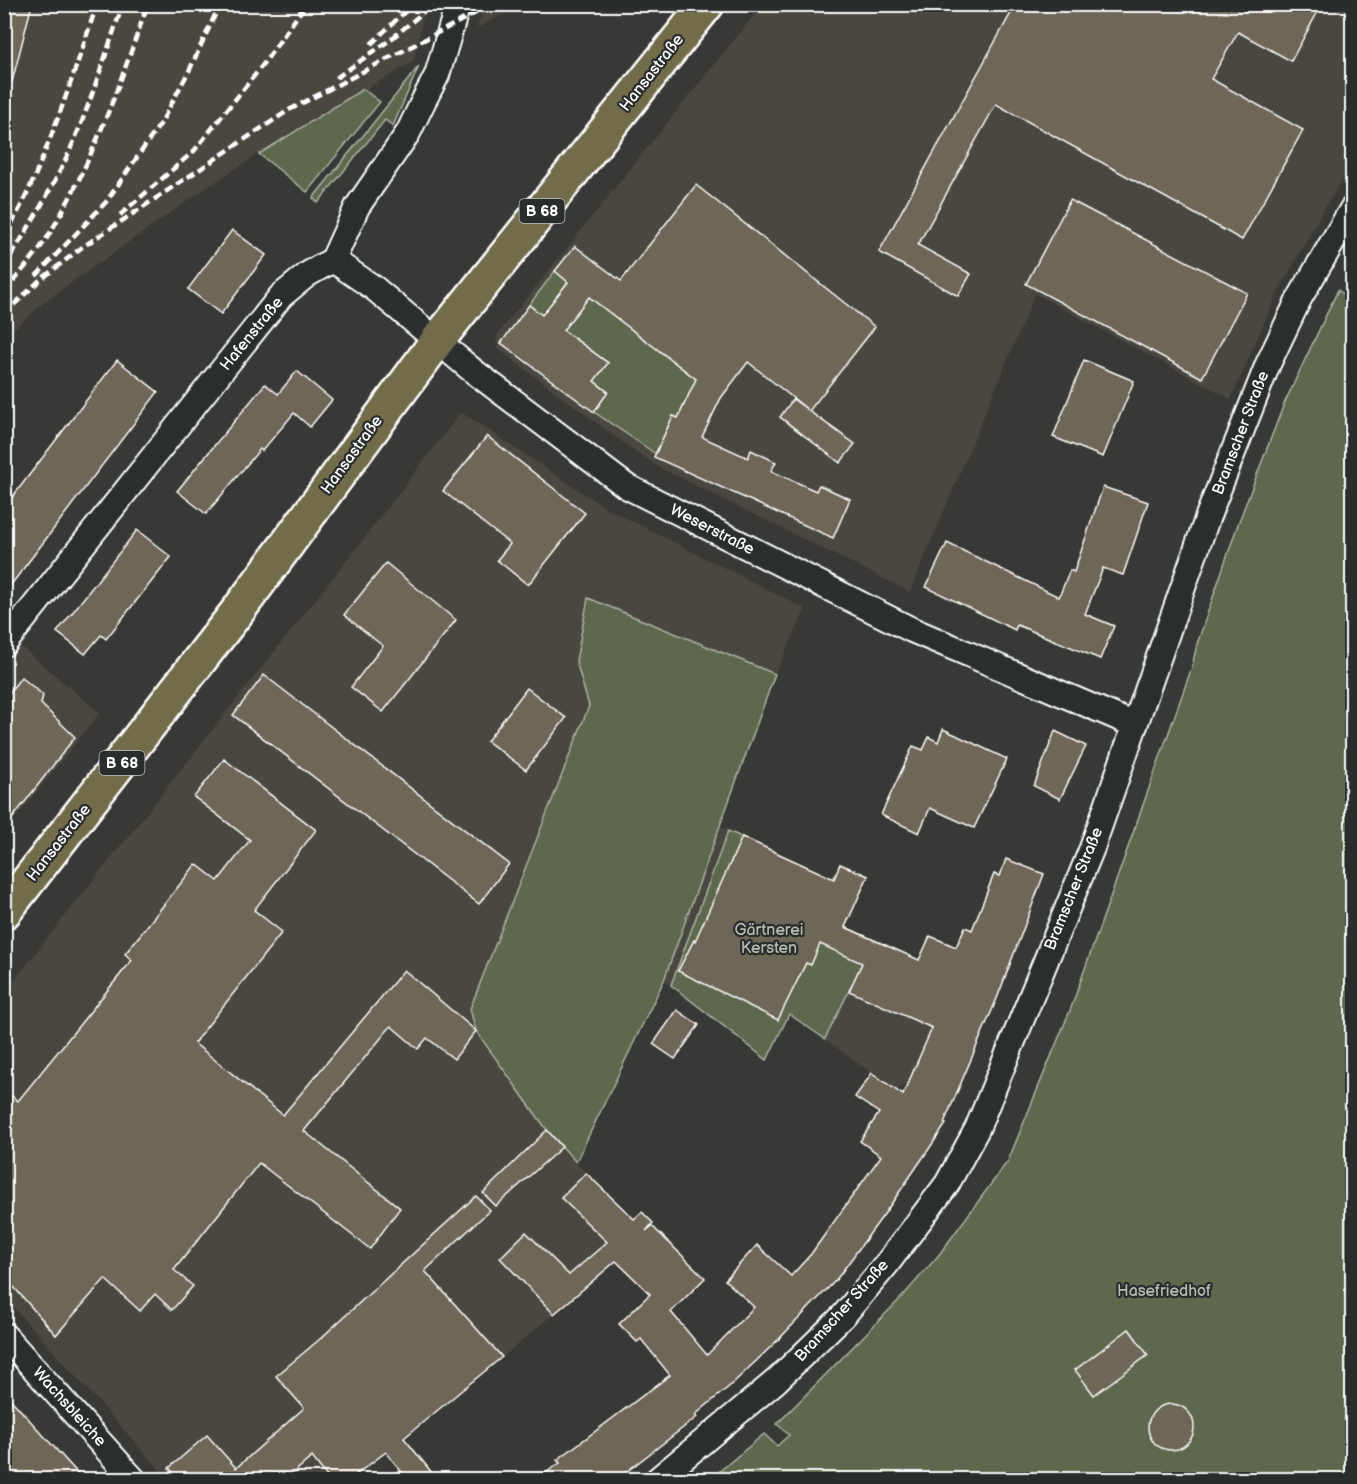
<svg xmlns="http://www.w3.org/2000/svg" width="1357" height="1484" viewBox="0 0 1357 1484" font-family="'Balsamiq Sans',sans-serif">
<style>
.built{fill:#484640}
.green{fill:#5d674e;stroke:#aeb3a6;stroke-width:1.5}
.building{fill:#6e6656;stroke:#fff;stroke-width:1.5}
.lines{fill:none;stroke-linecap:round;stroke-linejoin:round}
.street-casing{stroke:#fff;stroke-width:28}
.primary-casing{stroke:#fff;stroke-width:38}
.street{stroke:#2a2d2e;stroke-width:24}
.primary{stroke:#726c4b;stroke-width:33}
.rail{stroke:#fff;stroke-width:4.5;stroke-dasharray:9 4.5;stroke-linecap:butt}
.labels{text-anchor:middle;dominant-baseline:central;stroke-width:4.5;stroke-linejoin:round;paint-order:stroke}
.shield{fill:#2a2d2e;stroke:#bfc0c0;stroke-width:1.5}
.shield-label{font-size:15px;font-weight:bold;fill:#fff}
.street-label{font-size:16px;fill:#fff;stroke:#2a2d2e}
.park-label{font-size:16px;fill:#b6bbaf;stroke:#2a2d2e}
</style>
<rect width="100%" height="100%" fill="#383836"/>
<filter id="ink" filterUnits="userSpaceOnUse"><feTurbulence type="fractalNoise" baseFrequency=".0167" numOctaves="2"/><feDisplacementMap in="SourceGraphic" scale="12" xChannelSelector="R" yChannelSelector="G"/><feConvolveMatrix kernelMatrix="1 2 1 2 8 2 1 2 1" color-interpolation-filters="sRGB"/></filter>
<g filter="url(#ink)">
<g class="built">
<polygon points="4,5 426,5 413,62 287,135 196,195 44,302 5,338"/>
<polygon points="484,5 484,4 521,5 477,28"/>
<polygon points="762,5 1352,5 1352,165 1321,214 1276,296 1231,399 1035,294 910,592 662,469 637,453 498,349 496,336"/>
<polygon points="461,412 606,508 806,609 775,674 720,827 833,879 840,864 868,876 845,927 959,978 924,1046 909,1081 896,1091 790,1014 767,1060 664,980 576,1162 587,1174 616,1261 510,1351 350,1480 168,1479 5,1298 4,993 365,537"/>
<polygon points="5,633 100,713 5,831"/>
</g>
<g class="green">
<polygon points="419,66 393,126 385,120 318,203 313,198"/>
<polygon points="363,89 380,102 307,192 259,154"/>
<polygon points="555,271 568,282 542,315 529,305"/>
<polygon points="1338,290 1352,301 1352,1479 709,1480 764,1434 777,1446 789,1435 777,1424 902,1297 938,1256 1008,1161 1071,1008 1192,667 1197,644 1238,524 1284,404"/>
<polygon points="589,297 696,379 678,418 673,416 656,454 594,412 608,392 594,381 608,363 563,330"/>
<polygon points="588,598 775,674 664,980 576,1162 547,1130 476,1031 470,1009 589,706 576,661"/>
<polygon points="728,831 833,879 840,864 868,876 845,927 909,956 849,991 825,1039 789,1014 767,1060 671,985"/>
</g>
<g class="building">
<polygon points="4,4 32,4 12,82 4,81"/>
<polygon points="1016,4 1322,4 1291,61 1238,32 1211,79 1303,130 1242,240 996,104 918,245 971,274 958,296 879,252"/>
<polygon points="696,185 875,327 809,411 855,444 840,463 780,417 793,399 808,410 748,362 721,398 702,437 748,458 751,450 776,462 771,471 816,491 819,485 850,499 833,538 654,457 673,416 678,418 696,379 589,297 563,330 608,363 594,381 608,392 594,412 501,343 529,305 542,315 568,282 555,271 575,246 621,281"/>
<polygon points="1070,200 1247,293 1202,378 1026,284"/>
<polygon points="232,230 266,255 221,314 188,289"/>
<polygon points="117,360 158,392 4,594 4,508"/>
<polygon points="1084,360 1134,381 1103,457 1053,437"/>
<polygon points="297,371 332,400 310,427 294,413 262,451 260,449 206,514 177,491 265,384 278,394"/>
<polygon points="487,436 585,513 528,585 497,560 510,544 443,491"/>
<polygon points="1103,487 1148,502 1123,575 1103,568 1085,614 1114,626 1100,659 1017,625 1015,630 926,587 947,543 1059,597 1070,570 1074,572"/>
<polygon points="137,530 171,557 106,639 101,635 85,654 57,632"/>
<polygon points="386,563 456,620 383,712 351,687 383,646 344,615"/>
<polygon points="264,675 509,864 479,904 233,715"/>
<polygon points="21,677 43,695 41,704 75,737 4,829 4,700"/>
<polygon points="527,688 566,718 526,770 487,741"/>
<polygon points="943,729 1007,759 974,828 930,808 919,833 881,815 913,746 923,750 929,737 938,742"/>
<polygon points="1055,731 1086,746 1060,799 1034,786"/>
<polygon points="224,759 316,830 254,910 282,932 194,1043 283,1115 404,970 476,1031 454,1059 427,1038 418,1049 391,1026 304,1131 400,1208 370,1249 259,1163 174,1270 193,1286 172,1310 155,1294 140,1311 105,1279 56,1335 4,1276 4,1090 18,1101 132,960 125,954 196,864 218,881 250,840 194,797"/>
<polygon points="742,837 834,879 840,864 868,876 845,927 919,960 930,936 956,947 965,927 972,930 994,874 1000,876 1006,859 1044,874 998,996 944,1123 946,1124 885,1213 836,1280 779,1339 731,1385 695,1415 697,1417 617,1479 537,1479 560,1463 557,1460 670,1375 641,1339 637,1342 619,1324 650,1294 616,1261 554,1314 500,1258 526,1232 569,1275 607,1242 561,1198 586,1173 634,1219 642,1212 653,1223 646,1231 652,1226 705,1278 671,1312 707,1355 754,1307 725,1280 757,1245 791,1276 811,1254 881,1156 860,1141 879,1113 855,1097 872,1073 903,1095 932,1028 849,991 862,963 820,944 811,965 806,963 778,1020 678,971 694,940 695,941"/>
<polygon points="677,1010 699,1025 675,1059 653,1044"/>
<polygon points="547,1130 562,1147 496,1206 483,1193"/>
<polygon points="476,1196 490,1210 425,1271 502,1357 404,1438 437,1479 407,1479 386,1452 350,1479 329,1479 312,1457 286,1479 179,1479 169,1468 207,1435 236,1468 304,1408 276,1376 320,1339"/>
<polygon points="1129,1329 1148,1355 1094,1395 1075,1370"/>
<polygon points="4,1392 83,1479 11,1479 4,1473"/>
<circle cx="1171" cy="1427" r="23"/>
</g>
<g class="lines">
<defs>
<g id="street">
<polyline points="333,260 374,288 472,370 626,486 912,630 1135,725"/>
<polyline points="4,644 281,296 308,274 333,260 357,207 408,133 423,102 437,75 458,4"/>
<polyline points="4,1335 134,1480"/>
<polyline points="657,1480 776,1381 843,1316 886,1265 947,1184 977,1129 1092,848 1208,516 1268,364 1299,299 1352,209"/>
</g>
<polyline id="primary" points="4,912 237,612 437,341 707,4"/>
</defs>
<use href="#street" class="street-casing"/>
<use href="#primary" class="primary-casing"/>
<use href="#street" class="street"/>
<use href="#primary" class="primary"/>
<g class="rail">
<polyline points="371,44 413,4"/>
<polyline points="336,78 390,40 433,4"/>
<polyline points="120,215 194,151 262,66 306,4"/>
<path d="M4,236C25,203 39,167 53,131C69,89 83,47 97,4"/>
<path d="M4,267C26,232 48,196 66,159C89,109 105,56 123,4"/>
<polyline points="36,276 106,202 161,123 190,69 220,4"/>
<path d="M4,292C18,275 33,259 45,241C91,168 119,85 148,4"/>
<polyline points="4,314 39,281 81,248 289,110 493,4"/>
</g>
</g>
</g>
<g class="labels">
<g class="shield">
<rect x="519.5" y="199" width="45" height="24" rx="4.5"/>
<rect x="99.5" y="751" width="45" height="24" rx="4.5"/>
</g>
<g class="shield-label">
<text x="542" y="211">B 68</text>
<text x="122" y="763">B 68</text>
</g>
<g class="street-label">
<text transform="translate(652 73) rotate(-52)">Hansastraße</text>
<text transform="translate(252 334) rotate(-51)">Hafenstraße</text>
<text transform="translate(1241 433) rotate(-69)">Bramscher Straße</text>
<text transform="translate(352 455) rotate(-54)">Hansastraße</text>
<text transform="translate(712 530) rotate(27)">Weserstraße</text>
<text transform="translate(59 843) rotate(-52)">Hansastraße</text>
<text transform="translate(1074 889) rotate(-68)">Bramscher Straße</text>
<text transform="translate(842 1311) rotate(-48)">Bramscher Straße</text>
<text transform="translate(69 1407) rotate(48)">Wachsbleiche</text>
</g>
<g class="park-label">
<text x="769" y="930">Gärtnerei<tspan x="769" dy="18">Kersten</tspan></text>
<text x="1164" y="1291">Hasefriedhof</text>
</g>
</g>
<rect width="1357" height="1484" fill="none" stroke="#2a2d2e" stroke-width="24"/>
<rect x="12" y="12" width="1333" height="1460" fill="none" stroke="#fff" stroke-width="2" filter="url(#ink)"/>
</svg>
